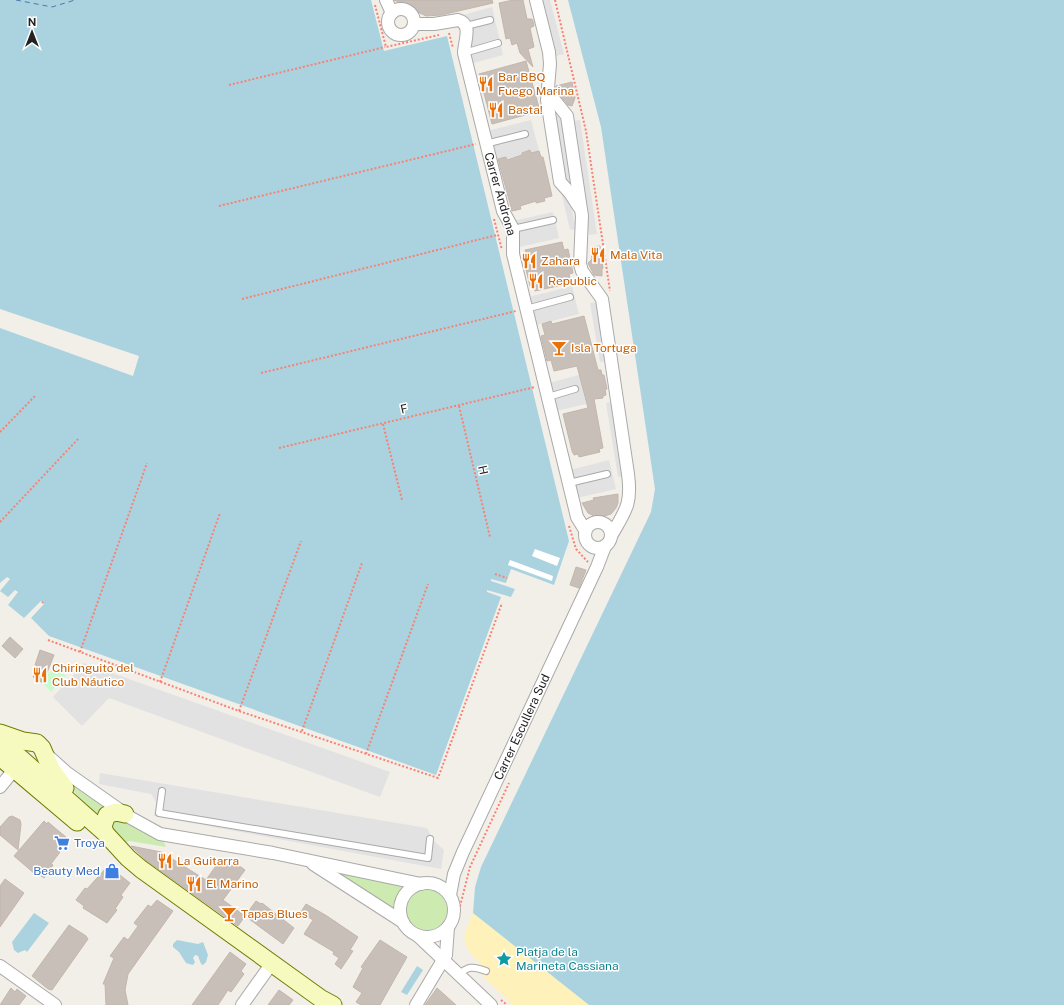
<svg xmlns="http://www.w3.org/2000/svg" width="1064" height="1005" viewBox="0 0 1064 1005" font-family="'Public Sans',sans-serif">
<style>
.grass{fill:#cdebb0}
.sand{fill:#fff1ba}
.park{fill:#c8facc}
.parking{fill:#e2e2e2}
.water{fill:#aad3df}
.pier{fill:#fff}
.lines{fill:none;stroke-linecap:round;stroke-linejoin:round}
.ferry{stroke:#4a7aab;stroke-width:1;stroke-dasharray:5 4;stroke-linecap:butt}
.building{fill:#c7bfb8;stroke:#c4b6ab}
.lane-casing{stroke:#a9a9a9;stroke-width:8}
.street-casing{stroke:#a9a9a9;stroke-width:14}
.secondary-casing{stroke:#707d05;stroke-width:19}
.path{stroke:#fa8072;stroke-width:2;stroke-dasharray:2 2;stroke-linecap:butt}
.lane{stroke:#fff;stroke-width:6}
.street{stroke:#fff;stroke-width:12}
.secondary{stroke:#f7fabf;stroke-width:17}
.labels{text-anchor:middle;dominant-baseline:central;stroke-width:3;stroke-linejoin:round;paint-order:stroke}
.food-label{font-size:12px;fill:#c56008;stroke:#fff;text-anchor:start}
.street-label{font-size:12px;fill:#222;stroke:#fff}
.shop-label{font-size:12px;fill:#366cbe;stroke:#fff;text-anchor:start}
.culture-label{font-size:12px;fill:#0d838f;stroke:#fff;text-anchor:start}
</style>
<rect width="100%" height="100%" fill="#f2efe9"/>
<g class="grass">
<polygon points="60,776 107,808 98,818"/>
<polygon points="118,816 140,830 163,840 166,847 129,841 123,844 107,821"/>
<polygon points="334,872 405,886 397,896 395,912"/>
<circle cx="426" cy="910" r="21"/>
</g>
<path class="sand" d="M473,913L589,1005H513L478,971L483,967C462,944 459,942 473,913Z"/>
<polygon class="park" points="57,669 66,676 51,692 43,683 47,673"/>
<g class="parking">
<polygon points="541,0 550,0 564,54 556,56"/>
<polygon points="492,7 503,55 470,64 468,22 463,15"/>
<polygon points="555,112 560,112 576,188 562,179 553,114"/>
<polygon points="531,120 539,151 495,162 487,131"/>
<polygon points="580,120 597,234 589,235 572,121"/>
<polygon points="561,191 569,196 576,229 570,230"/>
<polygon points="553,212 559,238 520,247 513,221"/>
<polygon points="572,286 579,314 536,325 529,297"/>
<polygon points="598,302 607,361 600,362 590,303"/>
<polygon points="579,375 586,404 556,411 549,383"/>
<polygon points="613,402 625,476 618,477 606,403"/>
<polygon points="609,460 616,489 577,498 570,470"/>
<polygon points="84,663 390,772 380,797 109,698 82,726 53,697"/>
<polygon points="100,773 427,828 433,840 444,850 441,869 154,816 156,802 151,794 99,784"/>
</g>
<g class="water">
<polygon points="0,0 371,0 384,51 447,36 569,541 554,585 511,569 506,583 491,579 491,581 515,589 511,597 487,590 487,592 501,597 436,775 49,636 31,618 44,604 41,601 24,618 8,605 18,592 15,590 8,597 0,591 10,579 7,577 0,583 0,328 133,376 139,356 0,309"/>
<polygon points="568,0 1064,0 1064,1005 589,1005 473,913 475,887 481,867 651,512 655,489 601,127"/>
<polygon points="34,913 49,923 27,952 25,950 18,953 14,950 12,942"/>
<polygon points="177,940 198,944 203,942 208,955 206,962 203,965 201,964 198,956 195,955 193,958 195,962 193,965 186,963 179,952 173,947 173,944"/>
<polygon points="417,966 423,970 407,995 401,992"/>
</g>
<g class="pier">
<polygon points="535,549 560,558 557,566 532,556"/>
<polygon points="510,560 553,576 552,581 508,565"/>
</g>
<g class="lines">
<polyline class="ferry" points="16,0 52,7 75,0"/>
</g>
<g class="building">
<polygon points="394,0 492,0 493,3 441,15 426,16"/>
<polygon points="513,0 523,0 527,19 532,19 533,21 534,26 530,28 534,47 528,49 533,67 520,53 517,43 512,45 510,38 506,39 499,3"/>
<polygon points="526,61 540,111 492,124 479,74"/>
<polygon points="572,82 575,98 572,106 568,105 555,89 556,86"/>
<polygon points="530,150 531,153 539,151 541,157 543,157 552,196 544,198 545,201 536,203 536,201 520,206 521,209 512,211 498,159 506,157 507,160 522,155 522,153"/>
<polygon points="562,242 564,250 568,249 573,273 569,274 571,283 535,291 534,286 530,286 523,257 527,256 525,250"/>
<polygon points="600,246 603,268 602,269 602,276 594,275 588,263 592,259 591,247"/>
<polygon points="584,316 598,370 601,370 602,375 604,375 607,389 605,390 606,395 603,396 603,398 594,399 603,448 599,449 600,452 579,457 578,454 574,455 572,451 563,414 588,408 577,366 554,371 551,360 547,361 541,336 545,335 542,324 551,321 552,324"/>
<polygon points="618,494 618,503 616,508 611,514 605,516 596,517 588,513 582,503 594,500 593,498"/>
<polygon points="576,567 586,570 579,588 570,585"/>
<polygon points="10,637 23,649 15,658 2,646"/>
<polygon points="40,650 54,655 43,683 33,677 37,665 35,665"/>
<polygon points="12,816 20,820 21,824 18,850 0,835 0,827 9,817"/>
<polygon points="44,821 47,824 48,822 67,838 58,850 60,852 51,864 53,865 44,878 36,872 35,874 14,856"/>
<polygon points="131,846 161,852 206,880 218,863 241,867 245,870 223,900 245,916 238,926 147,861"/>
<polygon points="107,867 111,868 130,883 121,895 123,897 115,909 117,910 107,923 83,908 84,906 76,900 85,888 87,889"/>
<polygon points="5,879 24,893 0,927 0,886"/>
<polygon points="157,900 173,911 128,974 125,990 128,1005 106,1005 105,984 103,984 114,958 110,956 124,937 128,940 138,926 134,923 148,905 151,907"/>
<polygon points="256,901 261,904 262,903 294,928 283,944 245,916"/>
<polygon points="306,904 327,916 358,937 350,950 353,951 341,969 335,964 339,958 333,954 334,952 304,934 313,920 301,912"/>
<polygon points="69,925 86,936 88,939 52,990 48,989 32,976"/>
<polygon points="380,940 407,957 380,1005 361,1005 356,1002 362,993 353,987 363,968 361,967"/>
<polygon points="230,952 246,964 241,971 244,974 231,992 228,990 218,1005 192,1005"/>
<polygon points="11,988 15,992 17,989 26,996 19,1005 0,1005"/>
<polygon points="437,988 456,1005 425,1005"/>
<polygon points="279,990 293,1000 289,1005 268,1005"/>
</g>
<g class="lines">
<defs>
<g id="lane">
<polyline points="466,26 490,20"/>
<polyline points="464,53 498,43"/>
<polyline points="485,144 525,134"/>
<polyline points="513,229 553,220"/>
<polyline points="526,309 570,297"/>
<polyline points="548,397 575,389"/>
<polyline points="569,483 607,474"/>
<polyline points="162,791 159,813 428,858 430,839"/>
<path d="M458,975C468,966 473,966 486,971"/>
</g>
<g id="street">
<polyline points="386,0 392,13"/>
<polyline points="536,0 549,52 550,64 547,100 560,182 570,193 579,207"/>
<circle cx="401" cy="22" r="13"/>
<path d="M414,24H434L458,20C473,24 464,42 464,53L503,211L513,229V254L577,517L585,530"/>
<path d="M548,92L567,116L582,216L580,264L582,271L602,299L628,474C632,504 626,510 611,536"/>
<circle cx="598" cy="535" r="13"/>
<polyline points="47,755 67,773 131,818 160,834 273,853 421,884"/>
<polyline points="0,787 9,776"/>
<polyline points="313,864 403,922"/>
<circle cx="427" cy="910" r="27"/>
<polyline points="450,895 454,874 463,852 597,567 605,546"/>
<polyline points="417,935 491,1005"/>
<polyline points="0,966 55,1005"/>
<polyline points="242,1005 272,963"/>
<polyline points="416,1005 446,955 448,927"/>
</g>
<g id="secondary">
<polyline points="0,733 23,741 37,743 42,748 51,769 65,788"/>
<polyline points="0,740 105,833 128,858 141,869 320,998 333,1005"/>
<polyline points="0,757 77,822"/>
<polyline points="105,833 103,826 107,815 116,812 125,814"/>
</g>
</defs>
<use href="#lane" class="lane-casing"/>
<use href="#street" class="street-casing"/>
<use href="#secondary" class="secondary-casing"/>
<g class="path">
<polyline points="555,0 586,131 610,291"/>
<polyline points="375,5 386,47 439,35"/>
<polyline points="449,33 453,48"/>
<polyline points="229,85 385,47"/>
<polyline points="219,206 476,144"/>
<polyline points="494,219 502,250"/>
<polyline points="242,299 497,235"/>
<polyline points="261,373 516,311"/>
<polyline points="459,406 490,537"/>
<polyline points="383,424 402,500"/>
<polyline points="0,432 36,395"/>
<polyline points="279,448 535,387"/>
<polyline points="0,522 79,438"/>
<polyline points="569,526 576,549 588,562"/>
<polyline points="495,574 507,578"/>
<polyline points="42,603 43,602"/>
<polyline points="48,640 239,711 438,778 502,603"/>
<polyline points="80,652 147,463"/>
<polyline points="160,682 220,513"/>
<polyline points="239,711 301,541"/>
<polyline points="302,731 362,563"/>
<polyline points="366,754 428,584"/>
<polyline points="456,922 470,867 509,783"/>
<polyline points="501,1000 507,1005"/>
</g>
<use href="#lane" class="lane"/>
<use href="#street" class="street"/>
<use href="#secondary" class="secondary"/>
</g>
<defs>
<symbol id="restaurant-bare" viewBox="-9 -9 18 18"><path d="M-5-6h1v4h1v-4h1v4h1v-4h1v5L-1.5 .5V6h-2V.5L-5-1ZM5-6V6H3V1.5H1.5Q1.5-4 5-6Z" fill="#e8710a" stroke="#fff" stroke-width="2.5" paint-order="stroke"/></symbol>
<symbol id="bar-bare" viewBox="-9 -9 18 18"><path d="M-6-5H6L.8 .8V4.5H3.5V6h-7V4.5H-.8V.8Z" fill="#e8710a" stroke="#fff" stroke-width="2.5" paint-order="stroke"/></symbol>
<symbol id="supermarket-bare" viewBox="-9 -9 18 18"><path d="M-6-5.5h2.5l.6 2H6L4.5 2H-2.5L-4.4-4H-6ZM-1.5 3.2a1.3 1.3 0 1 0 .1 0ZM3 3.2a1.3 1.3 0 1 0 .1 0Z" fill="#3f7fe0" stroke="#fff" stroke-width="2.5" paint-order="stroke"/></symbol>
<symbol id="shop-bare" viewBox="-9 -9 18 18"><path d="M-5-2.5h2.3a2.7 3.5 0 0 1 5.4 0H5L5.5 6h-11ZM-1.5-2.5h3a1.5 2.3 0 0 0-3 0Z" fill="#3f7fe0" stroke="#fff" stroke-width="2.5" paint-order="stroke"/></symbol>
<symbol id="sight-bare" viewBox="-9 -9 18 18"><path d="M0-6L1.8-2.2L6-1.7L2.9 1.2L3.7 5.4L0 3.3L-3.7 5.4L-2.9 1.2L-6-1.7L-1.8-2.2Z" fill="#0f9aa8" stroke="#fff" stroke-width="2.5" paint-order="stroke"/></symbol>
</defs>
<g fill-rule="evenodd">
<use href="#restaurant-bare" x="475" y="73" width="22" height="22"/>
<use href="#restaurant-bare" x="485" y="99" width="22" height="22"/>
<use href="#restaurant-bare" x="587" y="244" width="22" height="22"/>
<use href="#restaurant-bare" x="518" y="250" width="22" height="22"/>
<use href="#restaurant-bare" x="525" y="270" width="22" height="22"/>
<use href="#bar-bare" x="548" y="337" width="22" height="22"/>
<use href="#restaurant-bare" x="29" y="664" width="22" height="22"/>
<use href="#supermarket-bare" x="51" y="832" width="22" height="22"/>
<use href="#restaurant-bare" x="154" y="850" width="22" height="22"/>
<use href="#shop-bare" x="101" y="860" width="22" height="22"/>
<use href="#restaurant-bare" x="183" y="873" width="22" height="22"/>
<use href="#bar-bare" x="218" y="903" width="22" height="22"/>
<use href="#sight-bare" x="493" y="948" width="22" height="22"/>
</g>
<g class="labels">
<g class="food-label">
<text x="498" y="77">Bar BBQ<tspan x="498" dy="14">Fuego Marina</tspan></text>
<text x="508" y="110">Basta!</text>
<text x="610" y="255">Mala Vita</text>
<text x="541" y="261">Zahara</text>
<text x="548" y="281">Republic</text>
<text x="571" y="348">Isla Tortuga</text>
<text x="52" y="668">Chiringuito del<tspan x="52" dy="14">Club Náutico</tspan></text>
<text x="177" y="861">La Guitarra</text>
<text x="206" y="884">El Marino</text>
<text x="241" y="914">Tapas Blues</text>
</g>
<g class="street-label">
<text transform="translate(500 194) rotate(74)">Carrer Androna</text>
<text transform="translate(404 409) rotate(-13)">F</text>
<text transform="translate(483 470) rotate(77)">H</text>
<text transform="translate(522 727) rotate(-65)">Carrer Escullera Sud</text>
</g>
<g class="shop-label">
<text x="74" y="843">Troya</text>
<text x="100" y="871" text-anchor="end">Beauty Med</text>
</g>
<g class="culture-label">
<text x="516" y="952">Platja de la<tspan x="516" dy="14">Marineta Cassiana</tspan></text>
</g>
</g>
<g transform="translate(32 32)" stroke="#ffffff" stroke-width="3" paint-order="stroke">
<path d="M0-3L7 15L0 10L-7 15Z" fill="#222222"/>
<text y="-6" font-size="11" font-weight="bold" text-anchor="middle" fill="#222222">N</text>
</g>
</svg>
